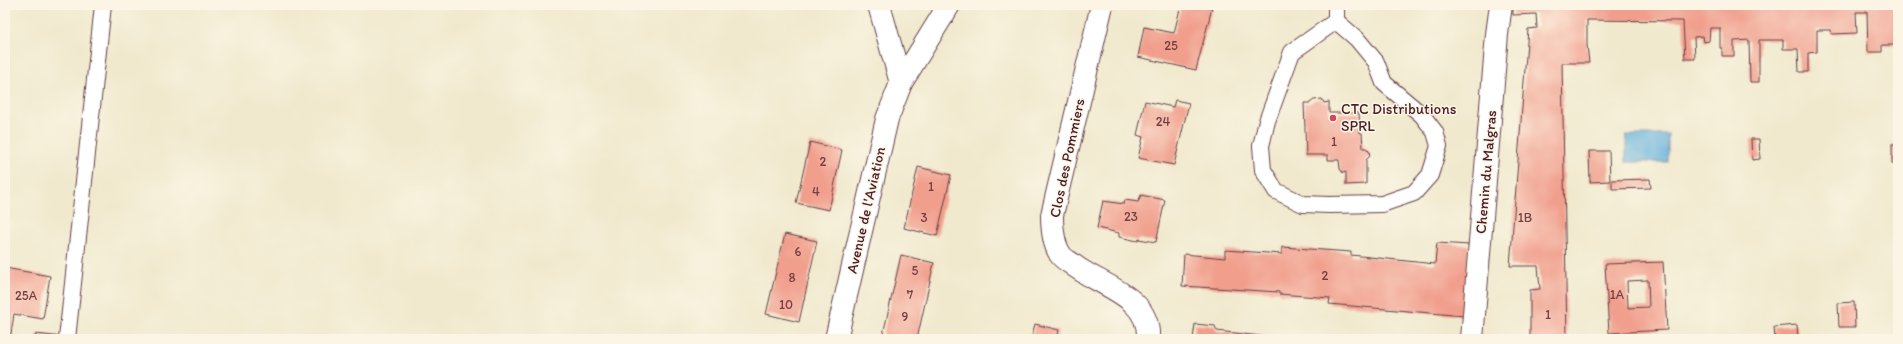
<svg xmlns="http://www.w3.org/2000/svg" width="1903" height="344" viewBox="0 0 1903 344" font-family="Itim,sans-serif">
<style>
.water{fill:#62b0dc;stroke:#566884}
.building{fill:#f19e8c;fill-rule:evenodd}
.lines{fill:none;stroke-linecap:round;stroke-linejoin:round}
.service-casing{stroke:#633d43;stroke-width:18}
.minor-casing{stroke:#633d43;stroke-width:24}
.service{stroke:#fff;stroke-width:16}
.minor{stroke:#fff;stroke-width:22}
.poi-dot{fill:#d1495b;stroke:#fcf5e5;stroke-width:1.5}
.labels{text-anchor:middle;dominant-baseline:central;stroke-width:3;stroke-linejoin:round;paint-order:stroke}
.number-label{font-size:13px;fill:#743f43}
.poi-label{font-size:15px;fill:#4a1f2b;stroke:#fcf5e5;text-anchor:start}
.street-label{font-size:15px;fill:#4a1f2b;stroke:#fcf5e5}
</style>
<rect width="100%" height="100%" fill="#fcf5e5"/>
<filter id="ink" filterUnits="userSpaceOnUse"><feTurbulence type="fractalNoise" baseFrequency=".025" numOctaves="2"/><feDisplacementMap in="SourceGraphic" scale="8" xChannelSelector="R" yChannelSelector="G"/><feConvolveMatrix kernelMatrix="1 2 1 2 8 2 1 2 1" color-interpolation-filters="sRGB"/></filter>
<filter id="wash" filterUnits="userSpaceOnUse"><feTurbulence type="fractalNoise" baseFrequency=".012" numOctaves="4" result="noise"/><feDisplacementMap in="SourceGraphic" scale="16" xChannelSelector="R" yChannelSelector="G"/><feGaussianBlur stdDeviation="0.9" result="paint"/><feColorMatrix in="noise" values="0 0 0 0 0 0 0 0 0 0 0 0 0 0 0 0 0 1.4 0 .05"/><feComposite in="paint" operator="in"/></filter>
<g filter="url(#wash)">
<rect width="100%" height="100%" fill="#f0e9ce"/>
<rect class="water" x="1626" y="135" width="42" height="27"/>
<g id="blocks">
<g class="building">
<polygon points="1181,5 1199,5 1212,8 1196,70 1138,57 1144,27 1174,33"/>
<polygon points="1513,5 1898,5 1898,40 1894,40 1894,45 1882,45 1882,52 1868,52 1867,12 1856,12 1857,33 1832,34 1831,30 1817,30 1817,52 1808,53 1808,72 1799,72 1798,49 1783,49 1783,40 1759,40 1759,82 1750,82 1749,40 1734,41 1734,56 1722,56 1722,48 1720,48 1720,28 1710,28 1709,41 1704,42 1703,36 1694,37 1695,59 1685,59 1683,21 1587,20 1587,45 1589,63 1562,63 1567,339 1530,339 1530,290 1540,289 1538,266 1510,266 1528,29 1537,28 1536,14 1513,15"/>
<polygon points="1322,99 1324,103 1329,102 1329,113 1359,113 1360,133 1362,133 1363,148 1366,148 1369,151 1370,156 1366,160 1366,184 1346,185 1346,172 1343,173 1340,169 1339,160 1328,160 1328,155 1306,155 1304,103 1310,103 1314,100"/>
<polygon points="1175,100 1189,103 1174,165 1138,158 1143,137 1137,135 1145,101 1173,107"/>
<polygon points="1751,139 1759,139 1760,159 1752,160"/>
<polygon points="810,142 842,150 829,210 796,203"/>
<rect x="1892" y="144" width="6" height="19"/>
<polygon points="1589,151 1609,151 1610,181 1590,182"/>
<polygon points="918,167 951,175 937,236 904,228"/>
<polygon points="1650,179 1651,188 1612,189 1612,180"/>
<polygon points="1141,195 1165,200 1156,242 1139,239 1138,241 1119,237 1119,233 1097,228 1103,201 1124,204 1125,200 1138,202"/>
<polygon points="785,234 817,241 799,322 766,314"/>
<polygon points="1437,243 1469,245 1464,316 1329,304 1330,298 1279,294 1279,292 1182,286 1184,254 1225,258 1225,250 1282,254 1282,247 1351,252 1351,255 1435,264"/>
<polygon points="901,255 934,263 917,339 882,339"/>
<path d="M1663,262L1667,330L1609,333L1605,264ZM1648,280L1649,307L1628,308L1627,281Z"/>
<polygon points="5,268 50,276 43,319 14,314 11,334 5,333"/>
<polygon points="1854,302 1855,327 1839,327 1838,303"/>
<polygon points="1035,324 1059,330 1057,339 1031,339"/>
<polygon points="1195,324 1215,326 1217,331 1269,337 1268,339 1193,339"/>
<polygon points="1797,325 1798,338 1775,339 1774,327"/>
<polygon points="36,334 62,337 62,339 35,339"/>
</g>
</g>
</g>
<g filter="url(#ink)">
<use href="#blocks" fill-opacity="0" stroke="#633d43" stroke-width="1"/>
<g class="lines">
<defs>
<g id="service">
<polyline points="1336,5 1336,21 1357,39 1376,62 1384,83 1422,115 1435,132 1439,146 1430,175 1414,193 1382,204 1329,205 1303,204 1276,191 1263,170 1261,146 1267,121 1292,52 1336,21"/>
<polyline points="67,339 103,5"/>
</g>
<g id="minor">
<polyline points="879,5 901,83"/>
<path d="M1102,5L1052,215C1052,228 1053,243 1060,254C1062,258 1068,261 1072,264C1099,286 1151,295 1148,339"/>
<polyline points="836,339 887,119 901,83 949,5"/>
<polyline points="1472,339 1497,34 1501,5"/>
</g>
</defs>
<use href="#service" class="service-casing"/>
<use href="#minor" class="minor-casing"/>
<use href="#service" class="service"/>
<use href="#minor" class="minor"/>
</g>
</g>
<circle class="poi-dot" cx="1333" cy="118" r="4"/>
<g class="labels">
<g class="number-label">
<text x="1171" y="45">25</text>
<text x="1163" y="121">24</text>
<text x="1334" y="141">1</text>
<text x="823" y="161">2</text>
<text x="931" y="186">1</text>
<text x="816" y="191">4</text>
<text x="1131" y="216">23</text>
<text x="924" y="217">3</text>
<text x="1525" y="217">1B</text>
<text x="798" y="251">6</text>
<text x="915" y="270">5</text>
<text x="1325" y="275">2</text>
<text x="792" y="277">8</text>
<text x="910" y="294">7</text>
<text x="1617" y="294">1A</text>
<text x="26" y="295">25A</text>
<text x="786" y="304">10</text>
<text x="1548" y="314">1</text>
<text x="905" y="316">9</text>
</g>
<g class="poi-label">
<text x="1341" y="109">CTC Distributions<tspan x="1341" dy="17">SPRL</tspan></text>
</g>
<g class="street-label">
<text transform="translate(1067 158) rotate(-78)">Clos des Pommiers</text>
<text transform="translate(1486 172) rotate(-85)">Chemin du Malgras</text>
<text transform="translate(866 210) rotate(-77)">Avenue de l'Aviation</text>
</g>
</g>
<rect width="1903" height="344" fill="none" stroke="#fcf5e5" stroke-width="20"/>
</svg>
